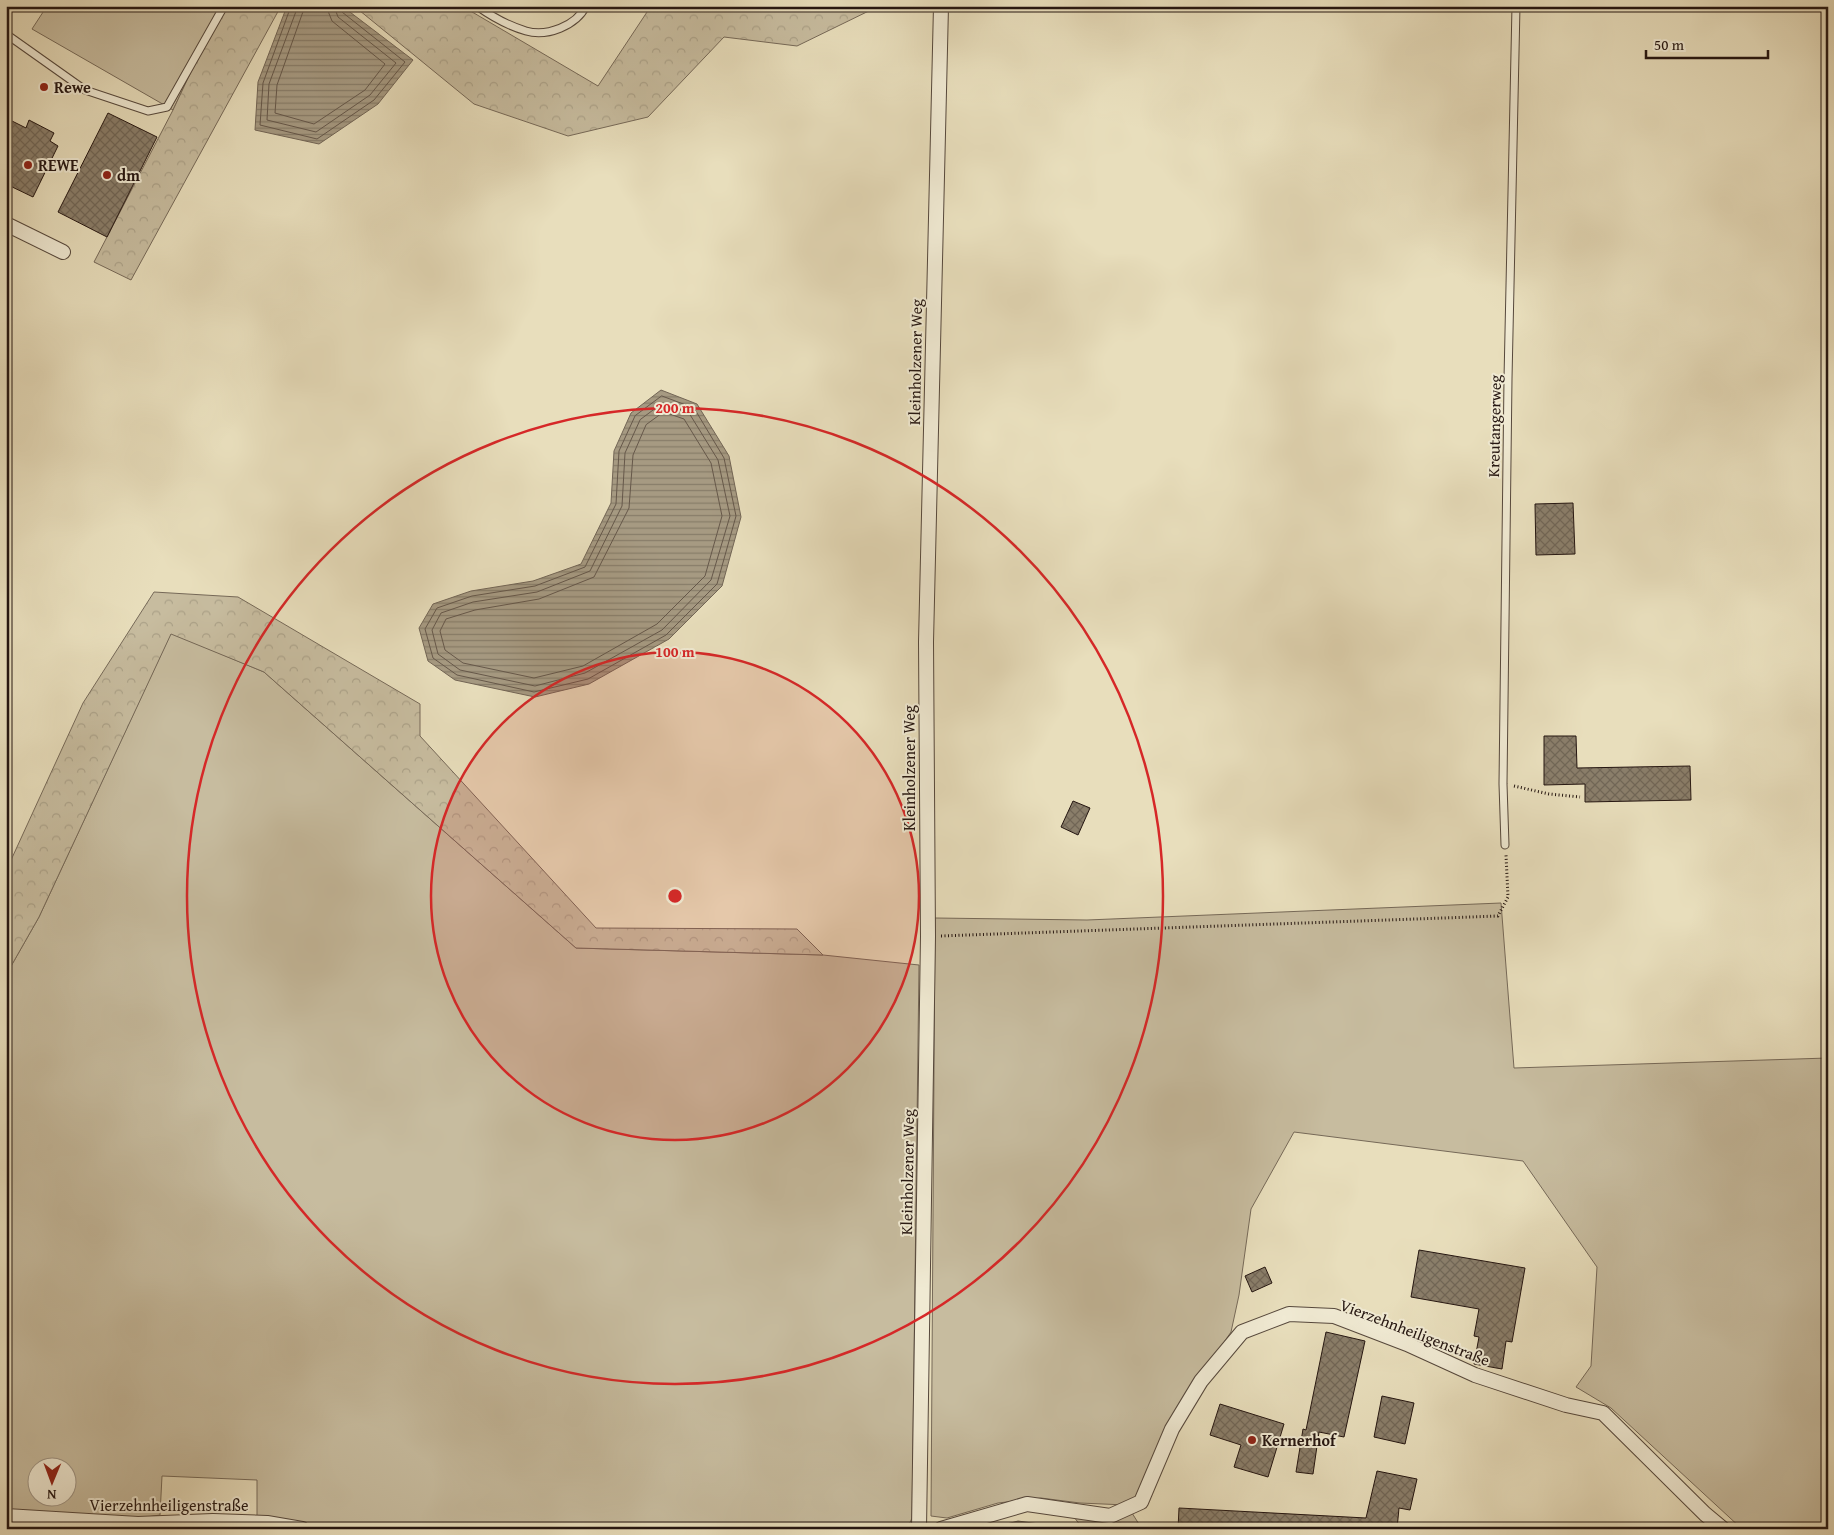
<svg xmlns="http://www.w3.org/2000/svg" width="1834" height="1535" viewBox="0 0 1834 1535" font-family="'Gentium Book Plus',serif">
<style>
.green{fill:#c7bc9f;stroke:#766958;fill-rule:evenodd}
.forest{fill:url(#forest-crowns);stroke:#766958}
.water{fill:url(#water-rules);stroke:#726555}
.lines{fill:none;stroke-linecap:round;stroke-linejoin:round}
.shore{stroke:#66584a;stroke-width:1}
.building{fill:url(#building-cross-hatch);stroke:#251611}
.service-casing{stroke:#56483c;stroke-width:9}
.minor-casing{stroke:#56483c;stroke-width:16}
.path{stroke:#251611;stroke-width:3;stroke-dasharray:1 2.5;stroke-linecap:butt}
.service{stroke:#f0ead3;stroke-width:7}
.minor{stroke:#f0ead3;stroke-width:14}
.ring{fill:none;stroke:#d62828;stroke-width:2.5}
.poi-dot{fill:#8f2418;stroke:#f0ead3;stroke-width:2}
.labels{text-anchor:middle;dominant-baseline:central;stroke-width:4;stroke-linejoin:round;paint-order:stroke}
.poi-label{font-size:16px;font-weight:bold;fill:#251611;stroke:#f0ead3;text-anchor:start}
.street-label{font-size:16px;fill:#251611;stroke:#f0ead3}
.centre{fill:#d62828;stroke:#f0ead3;stroke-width:2.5}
.ring-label{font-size:15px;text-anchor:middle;font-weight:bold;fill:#d62828;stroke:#f0ead3;stroke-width:4;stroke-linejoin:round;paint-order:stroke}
</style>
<defs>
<pattern id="forest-crowns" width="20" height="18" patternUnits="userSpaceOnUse" patternTransform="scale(1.25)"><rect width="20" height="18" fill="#c7bc9f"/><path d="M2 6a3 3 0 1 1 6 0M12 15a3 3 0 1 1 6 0" fill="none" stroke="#aba188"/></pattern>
<pattern id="water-rules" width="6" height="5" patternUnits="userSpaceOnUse" patternTransform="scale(1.25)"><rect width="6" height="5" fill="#a69a82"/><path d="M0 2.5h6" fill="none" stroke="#877d69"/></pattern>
<pattern id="building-cross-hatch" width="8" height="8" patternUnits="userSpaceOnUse" patternTransform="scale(1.25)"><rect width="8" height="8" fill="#8a7e6a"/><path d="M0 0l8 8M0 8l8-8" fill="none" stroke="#716656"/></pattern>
</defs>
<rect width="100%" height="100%" fill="#e8debc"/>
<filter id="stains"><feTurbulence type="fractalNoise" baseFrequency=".004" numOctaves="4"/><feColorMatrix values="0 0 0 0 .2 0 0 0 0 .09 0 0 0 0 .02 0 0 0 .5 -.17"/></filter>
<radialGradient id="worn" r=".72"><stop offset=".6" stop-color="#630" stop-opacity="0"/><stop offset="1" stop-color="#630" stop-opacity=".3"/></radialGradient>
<g class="green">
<polygon points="47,6 222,6 173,110 32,29"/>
<path d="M171,633L264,672L576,948L823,955L919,965L912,1518L908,1527L331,1529L257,1517V1480L162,1476L160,1515L133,1519L6,1510V975L39,917ZM38,1468H68V1498H38Z"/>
<polygon points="1501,903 1514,1068 1828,1058 1828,1529 1742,1529 1611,1408 1576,1387 1591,1366 1597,1267 1523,1161 1294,1132 1251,1209 1239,1295 1231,1332 1199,1379 1139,1496 1126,1505 1080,1503 1041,1498 998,1503 947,1518 931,1516 935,918 1087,920"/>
</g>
<g class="forest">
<polygon points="222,6 281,6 131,280 94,262 173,110"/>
<polygon points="354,6 462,6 598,86 651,6 879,6 797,46 724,37 648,117 568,136 474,104"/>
<polygon points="154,592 238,597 420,704 420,736 596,928 797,929 823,955 576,948 264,672 171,634 39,917 6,975 6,871 83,703"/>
<polygon points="1132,1513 1142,1529 1083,1529 1074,1517 1110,1523"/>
</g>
<g class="water">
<polygon points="287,6 342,6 413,60 378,104 319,144 255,130 258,82"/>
<polygon points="661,390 697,404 729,456 741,517 722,586 669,639 589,684 535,697 455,680 428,661 419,628 433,604 471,591 533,581 581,564 611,503 614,451 631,413"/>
<polygon points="1018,1521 1075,1529 988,1529"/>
</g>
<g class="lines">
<g class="shore">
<polyline points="291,6 263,83 260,125 317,139 374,100 405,62 342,12 340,6"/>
<polyline points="298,6 269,84 267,120 316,132 370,95 396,63 338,17 334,6"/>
<polyline points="305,6 277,85 275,113 314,124 365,90 385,64 332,21 326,6"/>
<polygon points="662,396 694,408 724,458 736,516 717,584 666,635 588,679 534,692 457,675 433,658 425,629 437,608 472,596 535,586 585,567 616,504 619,451 635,416"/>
<polygon points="663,403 689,413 718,460 730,516 711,580 662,630 585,673 535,686 460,670 438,654 432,630 441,613 473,602 537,592 590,571 622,506 625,453 640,420"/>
<polygon points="664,412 684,419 711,463 722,516 705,576 657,624 583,666 534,678 463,663 445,650 440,631 446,619 475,610 539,599 594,577 629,508 633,455 646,425"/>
</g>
</g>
<g class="building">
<polygon points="108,113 157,137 107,237 58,212"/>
<polygon points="6,118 26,128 29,120 54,133 50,141 58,146 33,197 6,184"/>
<polygon points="1573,503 1575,554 1536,555 1535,504"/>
<polygon points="1544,736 1576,736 1577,768 1690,766 1691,800 1585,802 1585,784 1544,785"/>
<polygon points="1073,801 1090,808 1078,835 1061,827"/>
<polygon points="1419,1250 1525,1268 1512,1342 1506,1341 1502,1369 1474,1364 1479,1337 1474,1336 1479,1309 1411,1297"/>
<polygon points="1265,1267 1272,1283 1252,1292 1245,1276"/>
<polygon points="1326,1332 1365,1341 1344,1437 1319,1432 1313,1474 1296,1472 1303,1429 1306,1430"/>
<polygon points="1382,1396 1414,1403 1405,1444 1374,1437"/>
<polygon points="1220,1404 1284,1424 1268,1477 1234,1467 1241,1445 1210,1435"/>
<polygon points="1377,1471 1417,1479 1410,1510 1399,1508 1397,1529 1178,1529 1179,1508 1366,1518"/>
</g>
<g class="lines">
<defs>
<g id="service">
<path d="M477,6C491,16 509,26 526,31C547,37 576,26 586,6"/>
<polyline points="6,34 85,90 148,111 167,107 224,6"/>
<polyline points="1505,845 1503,784 1508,379 1516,6"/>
</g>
<g id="minor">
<polyline points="6,224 63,252"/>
<polyline points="6,1516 138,1524 213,1521 267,1523 302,1529"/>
<polyline points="919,1529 928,936 926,642 941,6"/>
<polyline points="941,1529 1027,1504 1110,1516 1141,1502 1172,1429 1201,1381 1242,1332 1289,1314 1334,1316 1407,1344 1475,1375 1566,1405 1603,1413 1705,1514 1723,1529"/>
</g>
</defs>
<use href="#service" class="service-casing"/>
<use href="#minor" class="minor-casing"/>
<g class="path">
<polyline points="1514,786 1549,794 1580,797"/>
<polyline points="941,936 1498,916 1508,897 1506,855"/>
</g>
<use href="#service" class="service"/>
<use href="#minor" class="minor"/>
</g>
<circle cx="675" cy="896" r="244" fill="#d62828" fill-opacity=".12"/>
<g class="ring">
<circle cx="675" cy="896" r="244"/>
<circle cx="675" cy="896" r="488"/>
</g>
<g class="poi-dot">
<circle cx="44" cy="87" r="5"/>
<circle cx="28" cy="165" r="5"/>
<circle cx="107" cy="175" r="5"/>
<circle cx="1252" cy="1440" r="5"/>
</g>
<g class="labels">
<g class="poi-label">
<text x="54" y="87">Rewe</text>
<text x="38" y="165">REWE</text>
<text x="117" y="175">dm</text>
<text x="1262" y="1440">Kernerhof</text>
</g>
<g class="street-label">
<text transform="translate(915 362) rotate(-89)">Kleinholzener Weg</text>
<text transform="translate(1494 426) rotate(-89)">Kreutangerweg</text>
<text transform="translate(909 768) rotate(-90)">Kleinholzener Weg</text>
<text transform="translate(907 1172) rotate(-89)">Kleinholzener Weg</text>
<text transform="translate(1415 1332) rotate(21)">Vierzehnheiligenstraße</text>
<text x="169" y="1505">Vierzehnheiligenstraße</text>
</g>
</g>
<circle cx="675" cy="896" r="8" class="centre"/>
<g class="ring-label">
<text x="675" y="413">200 m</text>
<text x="675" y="657">100 m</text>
</g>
<rect width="1834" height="1535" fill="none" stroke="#e8debc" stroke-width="25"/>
<rect x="8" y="8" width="1819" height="1520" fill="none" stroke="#251611" stroke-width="2.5"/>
<rect x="12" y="12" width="1809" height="1510" fill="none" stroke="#251611"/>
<g transform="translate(52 1482) rotate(181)"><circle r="24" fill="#f0ead3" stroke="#9f9585"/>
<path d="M0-4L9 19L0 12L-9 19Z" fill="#8f2418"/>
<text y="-8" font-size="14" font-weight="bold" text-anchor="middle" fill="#251611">N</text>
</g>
<path d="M1646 50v8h122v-8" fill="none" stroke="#251611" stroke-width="2.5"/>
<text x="1654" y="50" font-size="15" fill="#251611" stroke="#f0ead3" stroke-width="4" paint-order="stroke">50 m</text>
<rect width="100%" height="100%" filter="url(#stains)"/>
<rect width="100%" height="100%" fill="url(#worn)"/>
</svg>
